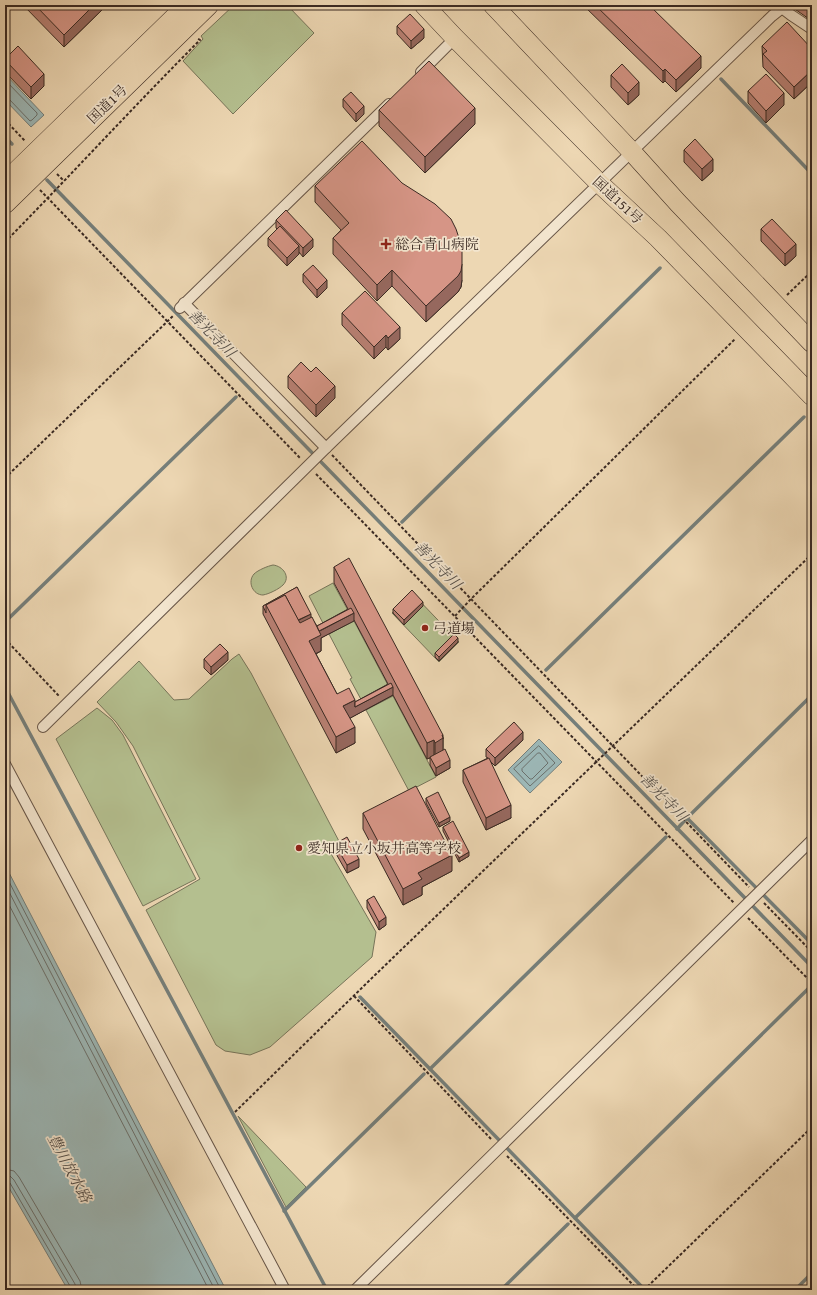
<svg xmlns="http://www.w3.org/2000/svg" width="817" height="1295" viewBox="0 0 817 1295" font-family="'Gentium Book Plus','Noto Serif JP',serif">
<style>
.green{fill:#b4bf8f;stroke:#777459}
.water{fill:#9cb7b6;stroke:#757f7b}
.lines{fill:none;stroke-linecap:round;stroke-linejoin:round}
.shore{stroke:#6b706c;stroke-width:1}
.stream{stroke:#757f7b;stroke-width:3.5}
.street-casing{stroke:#675547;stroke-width:12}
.highway-casing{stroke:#3a2a23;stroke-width:20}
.path{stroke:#3a2a23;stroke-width:2;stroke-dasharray:3 2;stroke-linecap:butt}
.street{stroke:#f3e5ce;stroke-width:10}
.highway{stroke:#edd7b3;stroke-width:19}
.wall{fill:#b88073;stroke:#3a2a23;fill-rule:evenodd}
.shaded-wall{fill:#96685e;stroke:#3a2a23}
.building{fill:#d69586;stroke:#3a2a23}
.poi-dot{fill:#8f2418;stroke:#f3e5ce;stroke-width:1.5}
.labels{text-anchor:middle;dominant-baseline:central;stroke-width:3.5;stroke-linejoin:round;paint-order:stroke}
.street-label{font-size:14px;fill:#3a2a23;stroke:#f3e5ce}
.poi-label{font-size:14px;fill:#3a2a23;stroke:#f3e5ce;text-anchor:start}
.water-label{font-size:15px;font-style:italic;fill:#524d48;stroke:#f3e5ce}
</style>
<rect width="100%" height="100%" fill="#edd7b3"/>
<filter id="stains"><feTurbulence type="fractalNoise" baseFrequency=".005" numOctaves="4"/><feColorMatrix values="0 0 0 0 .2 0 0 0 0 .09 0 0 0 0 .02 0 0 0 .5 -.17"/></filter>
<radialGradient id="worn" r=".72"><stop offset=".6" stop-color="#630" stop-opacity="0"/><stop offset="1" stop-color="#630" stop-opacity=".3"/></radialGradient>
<g class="green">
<polygon points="234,5 287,5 314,33 233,114 183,61 203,39 201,36"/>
<path d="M273,565C283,566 291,577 283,585C279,589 269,594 263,595C253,595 247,582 254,574C258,570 268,566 273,565Z"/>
<polygon points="333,583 351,616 326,629 309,596"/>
<polygon points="412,593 459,642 439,662 392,613"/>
<polygon points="354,621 391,691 364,705 350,679 352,678 329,634"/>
<polygon points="239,654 251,673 341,845 330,852 376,932 372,957 270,1047 250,1055 225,1051 216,1045 146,910 200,879 133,746 116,722 97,702 139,661 174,700 189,699 232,659"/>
<polygon points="393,696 436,777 409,791 366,710"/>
<polygon points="97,708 112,720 123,735 196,879 143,906 56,739"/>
<polygon points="238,1116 306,1187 286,1207"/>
</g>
<g class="water">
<polygon points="5,74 44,115 31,127 5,100"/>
<polygon points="539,739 562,762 530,793 508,770"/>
<polygon points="5,865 226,1290 68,1290 5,1181"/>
</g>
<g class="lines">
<g class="shore">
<polyline points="5,80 37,113 37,115 32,120 30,121 9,99 5,98"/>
<polygon points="539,746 555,763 530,786 514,769"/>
<polygon points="538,753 540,753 548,763 532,779 530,779 522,771 522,769"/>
<polyline points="5,874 221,1290"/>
<polyline points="5,884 215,1290"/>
<polyline points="5,897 209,1290"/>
<polyline points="5,1169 14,1171 19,1177 80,1281 82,1290"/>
<polyline points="5,1175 10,1176 14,1180 75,1284 76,1290"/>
<polyline points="5,1180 8,1181 10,1183 70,1286 71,1290"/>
</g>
<g class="stream">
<polyline points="721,79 812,174"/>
<polyline points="5,137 12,144"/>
<polyline points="47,180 812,967"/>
<polyline points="402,522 660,268"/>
<polyline points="5,622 236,397"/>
<polyline points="546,670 804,417"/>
<polyline points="5,687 327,1290"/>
<polyline points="687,818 812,695"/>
<polyline points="677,829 687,818 812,944"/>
<polyline points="360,997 645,1290"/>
<polyline points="430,1069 666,837"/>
<polyline points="284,1211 424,1074"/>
<polyline points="575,1218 812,985"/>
<polyline points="501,1290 568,1224"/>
<polyline points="795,1290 812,1273"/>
</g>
<defs>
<g id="street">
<polyline points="778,5 791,15 812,29"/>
<polyline points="421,72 455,38"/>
<polyline points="184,303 326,448"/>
<polyline points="180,308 389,104"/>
<polyline points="43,727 326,448 772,16 782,8"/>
<polyline points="5,764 285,1290"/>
<polyline points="355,1290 812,840"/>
</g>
<g id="highway">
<polyline points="424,5 455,38 599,183 658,238 812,396"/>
<polyline points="493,5 632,152 678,203 812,343"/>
<polyline points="5,182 187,5"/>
<polyline points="5,204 209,5"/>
</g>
</defs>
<use href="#street" class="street-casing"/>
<use href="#highway" class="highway-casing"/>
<g class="path">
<polyline points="5,120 25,141"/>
<polyline points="57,174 64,181"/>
<polyline points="40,190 300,458"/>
<path d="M5,242C71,175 134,106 200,40L197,38"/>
<polyline points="787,295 812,271"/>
<polyline points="332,455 749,887"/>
<polyline points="316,474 734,903"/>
<polyline points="5,478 174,315"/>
<polyline points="455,616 471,599 735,339"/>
<polyline points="5,639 59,696"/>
<polyline points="764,903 812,952"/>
<polyline points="748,918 812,983"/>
<polyline points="354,996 492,1140"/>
<polyline points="235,1112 373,977 812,554"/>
<polyline points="507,1156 638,1290"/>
<polyline points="644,1290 812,1127"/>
</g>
<use href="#street" class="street"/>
<use href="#highway" class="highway"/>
</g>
<g class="wall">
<polygon points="23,5 107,5 64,47"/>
<polygon points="297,5 306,5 301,10"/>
<polygon points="583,5 649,5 701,68 676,92 665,81 663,83"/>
<polygon points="789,5 812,5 812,21"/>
<polygon points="397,26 424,38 411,49 397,34"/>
<polygon points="762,46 812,49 812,82 794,99 763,67"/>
<polygon points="5,59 44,86 31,99 5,72"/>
<polygon points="611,75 639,95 628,105 611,87"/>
<polygon points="748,91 784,105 766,123 748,103"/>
<polygon points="343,99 364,114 356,122 343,107"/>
<polygon points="379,110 475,124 425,173 379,126"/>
<polygon points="684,150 713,171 702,181 684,162"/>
<polygon points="315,186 462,280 461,287 458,292 426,322 392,286 377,301 333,254 333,238 341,230 315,202"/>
<polygon points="276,220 313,247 303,257 299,252 299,254 287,266 268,246 268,238 277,229 276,228"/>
<polygon points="761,229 796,256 785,266 761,241"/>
<polygon points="303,274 327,288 317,298 303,282"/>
<polygon points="342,313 400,339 388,350 386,347 374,359 342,325"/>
<polygon points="288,376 335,398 316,417 288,388"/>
<path d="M334,567L443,737V750L450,768L436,776L430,765V758L427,759L393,695L350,718L355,743L336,753L263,614V606L297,587L311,617L317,626L348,609L334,583ZM354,620L388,684L355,702L337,694L316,654L321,651V638Z"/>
<polygon points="423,606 404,625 393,613 393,609"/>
<polygon points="458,642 439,661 435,657 435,653"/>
<polygon points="204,659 228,660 211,675 204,668"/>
<polygon points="523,740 495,766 490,761 511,818 486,830 463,782 463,770 488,758 486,757 486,749"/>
<polygon points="426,798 450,821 439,827 426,803"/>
<polygon points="363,813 452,871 422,887 422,895 403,905 363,829"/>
<polygon points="443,827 469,856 459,862 443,831"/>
<polygon points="335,844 359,867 347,873 335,852"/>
<polygon points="367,900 386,925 379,930 367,908"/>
</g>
<g class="shaded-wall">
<polygon points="94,5 107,5 64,47 64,35"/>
<polygon points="301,5 306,5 301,10"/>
<polygon points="424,29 424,38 411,49 411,41"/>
<polygon points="701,56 701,68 676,92 676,80"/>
<polygon points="665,69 665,81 663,83 663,71"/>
<polygon points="812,70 812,82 794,99 794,87"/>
<polygon points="44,74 44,86 31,99 31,87"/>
<polygon points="639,82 639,95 628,105 628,93"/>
<polygon points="784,93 784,105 766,123 766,111"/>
<polygon points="364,106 364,114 356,122 356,114"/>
<polygon points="475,108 475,124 425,173 425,157"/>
<polygon points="713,159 713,171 702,181 702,169"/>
<polygon points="313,239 313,247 303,257 303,248"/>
<polygon points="796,244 796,256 785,266 785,254"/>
<polygon points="299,246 299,254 287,266 287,258"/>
<polygon points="462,264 462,280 461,287 458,292 426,322 426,306"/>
<polygon points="392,270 392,286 377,301 377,285"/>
<polygon points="327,280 327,288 317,298 317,290"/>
<polygon points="400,327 400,339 388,350 388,338"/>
<polygon points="386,335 386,347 374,359 374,347"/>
<polygon points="335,386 335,398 316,417 316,405"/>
<polygon points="423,602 423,606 404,625 404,620"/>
<polygon points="354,613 354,621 321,638 321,651 309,657 309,641 316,633"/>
<polygon points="311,614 311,622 295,630 295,622"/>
<polygon points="458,638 458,642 439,661 439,657"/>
<polygon points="228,652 228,660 211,675 211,667"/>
<polygon points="393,687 393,695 343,722 343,706 355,700 355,707"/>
<polygon points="355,727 355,743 336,753 336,737"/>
<polygon points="523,732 523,740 495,766 495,758"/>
<polygon points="442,735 443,735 443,739 443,738 443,754 435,759 435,743"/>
<polygon points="434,740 434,756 427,759 427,743"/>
<polygon points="450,760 450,768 436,776 436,768"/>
<polygon points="511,805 511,818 486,830 486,818"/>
<polygon points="450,817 450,821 439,827 439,823"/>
<polygon points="469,852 469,856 459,862 459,858"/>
<polygon points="452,855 452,871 422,887 422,895 403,905 403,889 418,873"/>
<polygon points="359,859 359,867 347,873 347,865"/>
<polygon points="386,917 386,925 379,930 379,922"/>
</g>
<g class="building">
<polygon points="35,5 94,5 64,35"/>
<polygon points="595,5 649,5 701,56 676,80 665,69 663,71"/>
<polygon points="410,14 424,29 411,41 397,26"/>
<polygon points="787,22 812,49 812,70 794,87 763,54 767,51 762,46"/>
<polygon points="18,46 44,74 31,87 5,60 5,59"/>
<polygon points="429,61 475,108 425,157 379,110"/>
<polygon points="622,64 639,82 628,93 611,75"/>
<polygon points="766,74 784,93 766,111 748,91"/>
<polygon points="351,92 364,106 356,114 343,99"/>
<polygon points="695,139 713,159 702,169 684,150"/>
<polygon points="362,141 402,183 435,204 451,219 456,229 462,247 462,264 461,271 458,276 426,306 392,270 377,285 333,238 349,223 315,186"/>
<polygon points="286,210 313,239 303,248 276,220"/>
<polygon points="772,219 796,244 785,254 761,229"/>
<polygon points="280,226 299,246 287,258 268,238"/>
<polygon points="313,265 327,280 317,290 303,274"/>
<polygon points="365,291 400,327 388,338 386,335 374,347 342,313"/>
<polygon points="301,362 311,372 316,367 335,386 316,405 288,376"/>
<polygon points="349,558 443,735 442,735 443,738 435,743 434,740 427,743 334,567"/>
<polygon points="297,587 311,614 298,620 285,595 266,605 266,613 263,606"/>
<polygon points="412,590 423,602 404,620 393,609"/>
<polygon points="285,595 300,623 312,617 321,635 309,641 337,694 349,688 355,700 343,706 355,727 336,737 266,605"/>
<polygon points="351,608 354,613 319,631 317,626"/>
<polygon points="454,634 458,638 439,657 435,653"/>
<polygon points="220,644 228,652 211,667 204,659"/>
<polygon points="391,683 393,687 355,707 355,702"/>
<polygon points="514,722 523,732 495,758 486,749"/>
<polygon points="445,749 450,760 436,768 430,757"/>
<polygon points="489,758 511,805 486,818 463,770"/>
<polygon points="416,786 452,855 418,873 422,879 403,889 363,813"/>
<polygon points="438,792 450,817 439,823 426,798"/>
<polygon points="453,821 469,852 459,858 443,827"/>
<polygon points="347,837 359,859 347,865 335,844"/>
<polygon points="374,896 386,917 379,922 367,900"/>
</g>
<g class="poi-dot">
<path d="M384 238h4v4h4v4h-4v4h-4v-4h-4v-4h4z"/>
<circle cx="425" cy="628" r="4"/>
<circle cx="299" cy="848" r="4"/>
</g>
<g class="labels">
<g class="street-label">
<text transform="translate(107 104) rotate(-44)">国道1号</text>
<text transform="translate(618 200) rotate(43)">国道151号</text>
</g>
<g class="poi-label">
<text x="395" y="244">総合青山病院</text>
<text x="433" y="628">弓道場</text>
<text x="307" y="848">愛知県立小坂井高等学校</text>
</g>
<g class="water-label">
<text transform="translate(212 333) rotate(46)">善光寺川</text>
<text transform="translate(438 565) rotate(46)">善光寺川</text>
<text transform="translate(664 797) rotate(46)">善光寺川</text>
<text transform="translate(70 1168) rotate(62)">豊川放水路</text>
</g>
</g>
<rect width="817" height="1295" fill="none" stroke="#edd7b3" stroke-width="20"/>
<rect x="6" y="6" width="805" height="1283" fill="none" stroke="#3a2a23" stroke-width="2"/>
<rect x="10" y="10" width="797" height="1275" fill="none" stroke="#3a2a23"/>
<rect width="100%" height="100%" filter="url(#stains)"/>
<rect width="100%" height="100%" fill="url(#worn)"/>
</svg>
